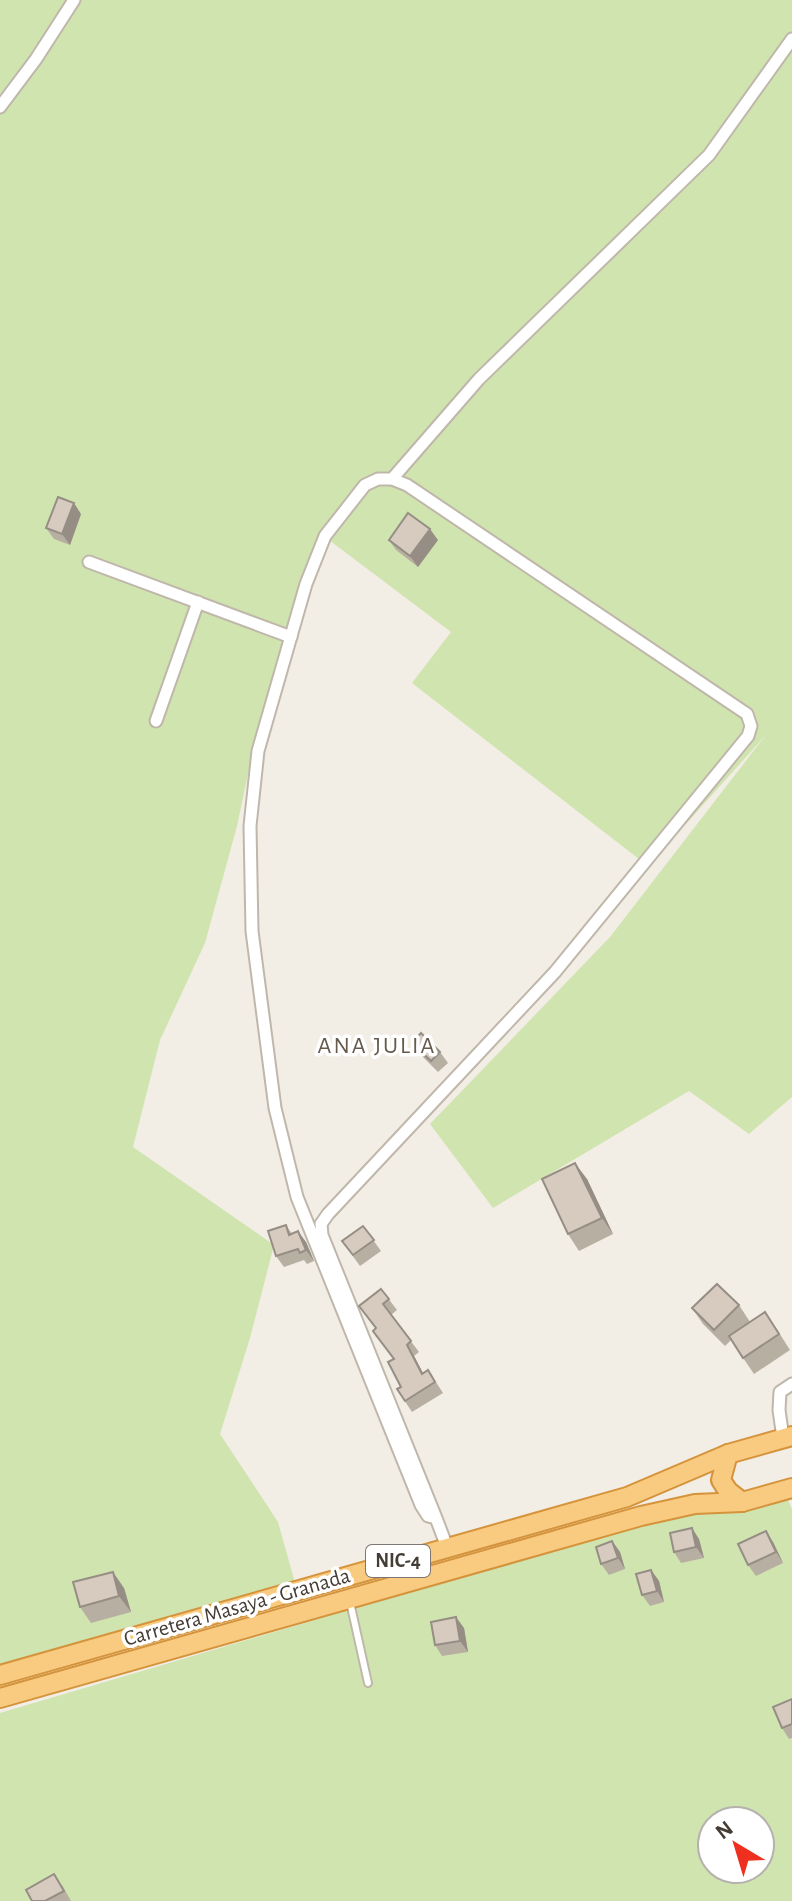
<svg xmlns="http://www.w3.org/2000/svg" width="792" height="1901" viewBox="0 0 792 1901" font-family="'Alegreya Sans',sans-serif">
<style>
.green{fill:#d0e4af;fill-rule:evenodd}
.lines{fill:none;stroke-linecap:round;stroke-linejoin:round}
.service-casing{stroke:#c0b7ab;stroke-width:10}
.minor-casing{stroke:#c0b7ab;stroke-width:15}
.trunk-casing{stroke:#d5933b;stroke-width:22}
.service{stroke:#fff;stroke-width:6}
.minor{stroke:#fff;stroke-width:11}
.trunk{stroke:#f8cb81;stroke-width:18}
.wall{fill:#b8afa3}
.shaded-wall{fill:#968e85}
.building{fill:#d6cbbe;stroke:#968e85;stroke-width:2}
.labels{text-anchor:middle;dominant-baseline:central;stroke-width:7;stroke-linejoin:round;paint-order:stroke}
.shield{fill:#fff;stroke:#7c7772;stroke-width:2}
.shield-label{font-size:20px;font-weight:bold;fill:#443d35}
.street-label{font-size:22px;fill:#443d35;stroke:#fff}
.neighbourhood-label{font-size:24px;letter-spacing:2px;fill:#665a4d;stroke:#fff}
</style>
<rect width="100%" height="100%" fill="#f2ede5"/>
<g class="green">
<polygon points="0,0 792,0 792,1097 749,1134 689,1091 493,1208 430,1124 610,937 765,736 648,866 412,683 451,632 329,540 271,696 260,717 237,826 205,943 160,1040 133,1147 274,1245 250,1338 220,1434 278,1522 297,1590 0,1675"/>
<path d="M786,1496L792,1509V1901H0V1713L656,1519ZM712,1821H760V1869H712Z"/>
</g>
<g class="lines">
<defs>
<polyline id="service" points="350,1602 368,1683"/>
<g id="minor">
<polyline points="0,107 36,59 74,0"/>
<polyline points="392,479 479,379 709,155 792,39"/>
<polyline points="89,562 291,637"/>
<polyline points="156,721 198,602"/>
<polyline points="783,1438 779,1410 780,1392 792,1384"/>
<polyline points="436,1518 428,1516 421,1505 297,1197 275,1108 252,931 250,826 258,751 306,584 325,536 365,485 378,479 392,479 407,485 747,714 751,726 748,736 555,972 328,1214 321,1224 322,1235 436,1518 447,1547"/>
</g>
<g id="trunk">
<polyline points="728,1454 721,1480 728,1491 742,1502"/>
<polyline points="0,1675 627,1497 728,1454 792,1436"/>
<polyline points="0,1698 641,1516 695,1504 742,1502 792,1488"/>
</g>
</defs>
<use href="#service" class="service-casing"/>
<use href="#minor" class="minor-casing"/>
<use href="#trunk" class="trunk-casing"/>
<use href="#service" class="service"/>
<use href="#minor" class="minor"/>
<use href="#trunk" class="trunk"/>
</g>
<g class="wall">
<polygon points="81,514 70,545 54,539 46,528"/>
<polygon points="389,540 438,540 418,567 396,550"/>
<polygon points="412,1043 440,1052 448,1063 438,1072 420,1054"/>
<polygon points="587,1179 613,1234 579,1251 568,1234"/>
<polygon points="286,1225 292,1234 306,1242 314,1261 307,1264 304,1260 284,1267 276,1256"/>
<polygon points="363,1226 381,1251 360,1266 342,1241"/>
<polygon points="381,1289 397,1310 391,1315 419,1352 414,1356 423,1373 428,1370 443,1393 412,1412 397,1389 401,1387 394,1359 376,1329 359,1306"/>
<polygon points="739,1305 750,1322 776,1328 790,1350 754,1374 731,1340 725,1346 703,1324 692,1308"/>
<polygon points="699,1539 704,1558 681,1563 674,1552"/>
<polygon points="612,1541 620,1552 625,1569 609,1575 601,1564"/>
<polygon points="773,1542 783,1563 756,1576 748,1565"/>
<polygon points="651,1570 659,1581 664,1602 650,1606 642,1595"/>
<polygon points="124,1588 131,1612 91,1623 80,1607"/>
<polygon points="464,1628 468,1652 442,1656 435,1645"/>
<polygon points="792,1699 792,1738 789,1739 782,1728"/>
<polygon points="62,1885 71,1901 32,1901"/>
</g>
<g class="shaded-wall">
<polygon points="74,503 81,514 70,545 62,534"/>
<polygon points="430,529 438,540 418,567 410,556"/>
<polygon points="575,1163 587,1179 613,1234 602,1218"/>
<polygon points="298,1231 306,1242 314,1261 306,1250"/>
<polygon points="407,1345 414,1356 429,1385 422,1374"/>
<polygon points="692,1528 699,1539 704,1558 696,1547"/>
<polygon points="766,1531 773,1542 783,1563 776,1552"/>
<polygon points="612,1541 620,1552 625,1569 618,1558"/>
<polygon points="651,1570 659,1581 664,1602 657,1591"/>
<polygon points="113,1572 124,1588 131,1612 119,1596"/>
<polygon points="456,1617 464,1628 468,1652 460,1641"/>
</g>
<g class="building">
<polygon points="58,497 74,503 62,534 46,528"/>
<polygon points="408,513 430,529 410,556 389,540"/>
<polygon points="421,1033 440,1052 431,1061 412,1043"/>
<polygon points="575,1163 602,1218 568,1234 542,1179"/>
<polygon points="286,1225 289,1235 298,1231 306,1250 300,1253 298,1249 276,1256 268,1231"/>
<polygon points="363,1226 374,1240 353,1255 342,1241"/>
<polygon points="717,1284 739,1305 714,1330 692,1308"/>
<polygon points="381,1289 389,1299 383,1304 411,1341 407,1345 422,1374 428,1370 435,1382 405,1401 397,1389 401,1387 388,1362 394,1359 373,1331 376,1328 359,1306"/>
<polygon points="765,1312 779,1334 743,1358 729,1336"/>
<polygon points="692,1528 696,1547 674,1552 670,1533"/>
<polygon points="766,1531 776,1552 748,1565 738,1544"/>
<polygon points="612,1541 618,1558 601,1564 596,1547"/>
<polygon points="651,1570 657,1591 642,1595 636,1574"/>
<polygon points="113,1572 119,1596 80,1607 73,1582"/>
<polygon points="456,1617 460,1641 435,1645 431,1622"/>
<polygon points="792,1699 792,1724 782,1728 773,1707"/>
<polygon points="54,1874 64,1891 45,1901 32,1901 26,1890"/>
</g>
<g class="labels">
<rect class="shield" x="366" y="1545" width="64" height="32" rx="6"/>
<g class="shield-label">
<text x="398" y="1561">NIC-4</text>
</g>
<g class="street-label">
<text transform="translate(237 1607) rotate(-16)">Carretera Masaya - Granada</text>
</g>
<g class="neighbourhood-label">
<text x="377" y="1046">ANA JULIA</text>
</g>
</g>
<g transform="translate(736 1845) rotate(322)"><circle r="38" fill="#ffffff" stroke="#b4b1ae" stroke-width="2"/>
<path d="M0-6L14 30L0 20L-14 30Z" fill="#ef301e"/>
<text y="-12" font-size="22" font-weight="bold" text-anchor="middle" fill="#443d35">N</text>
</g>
</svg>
